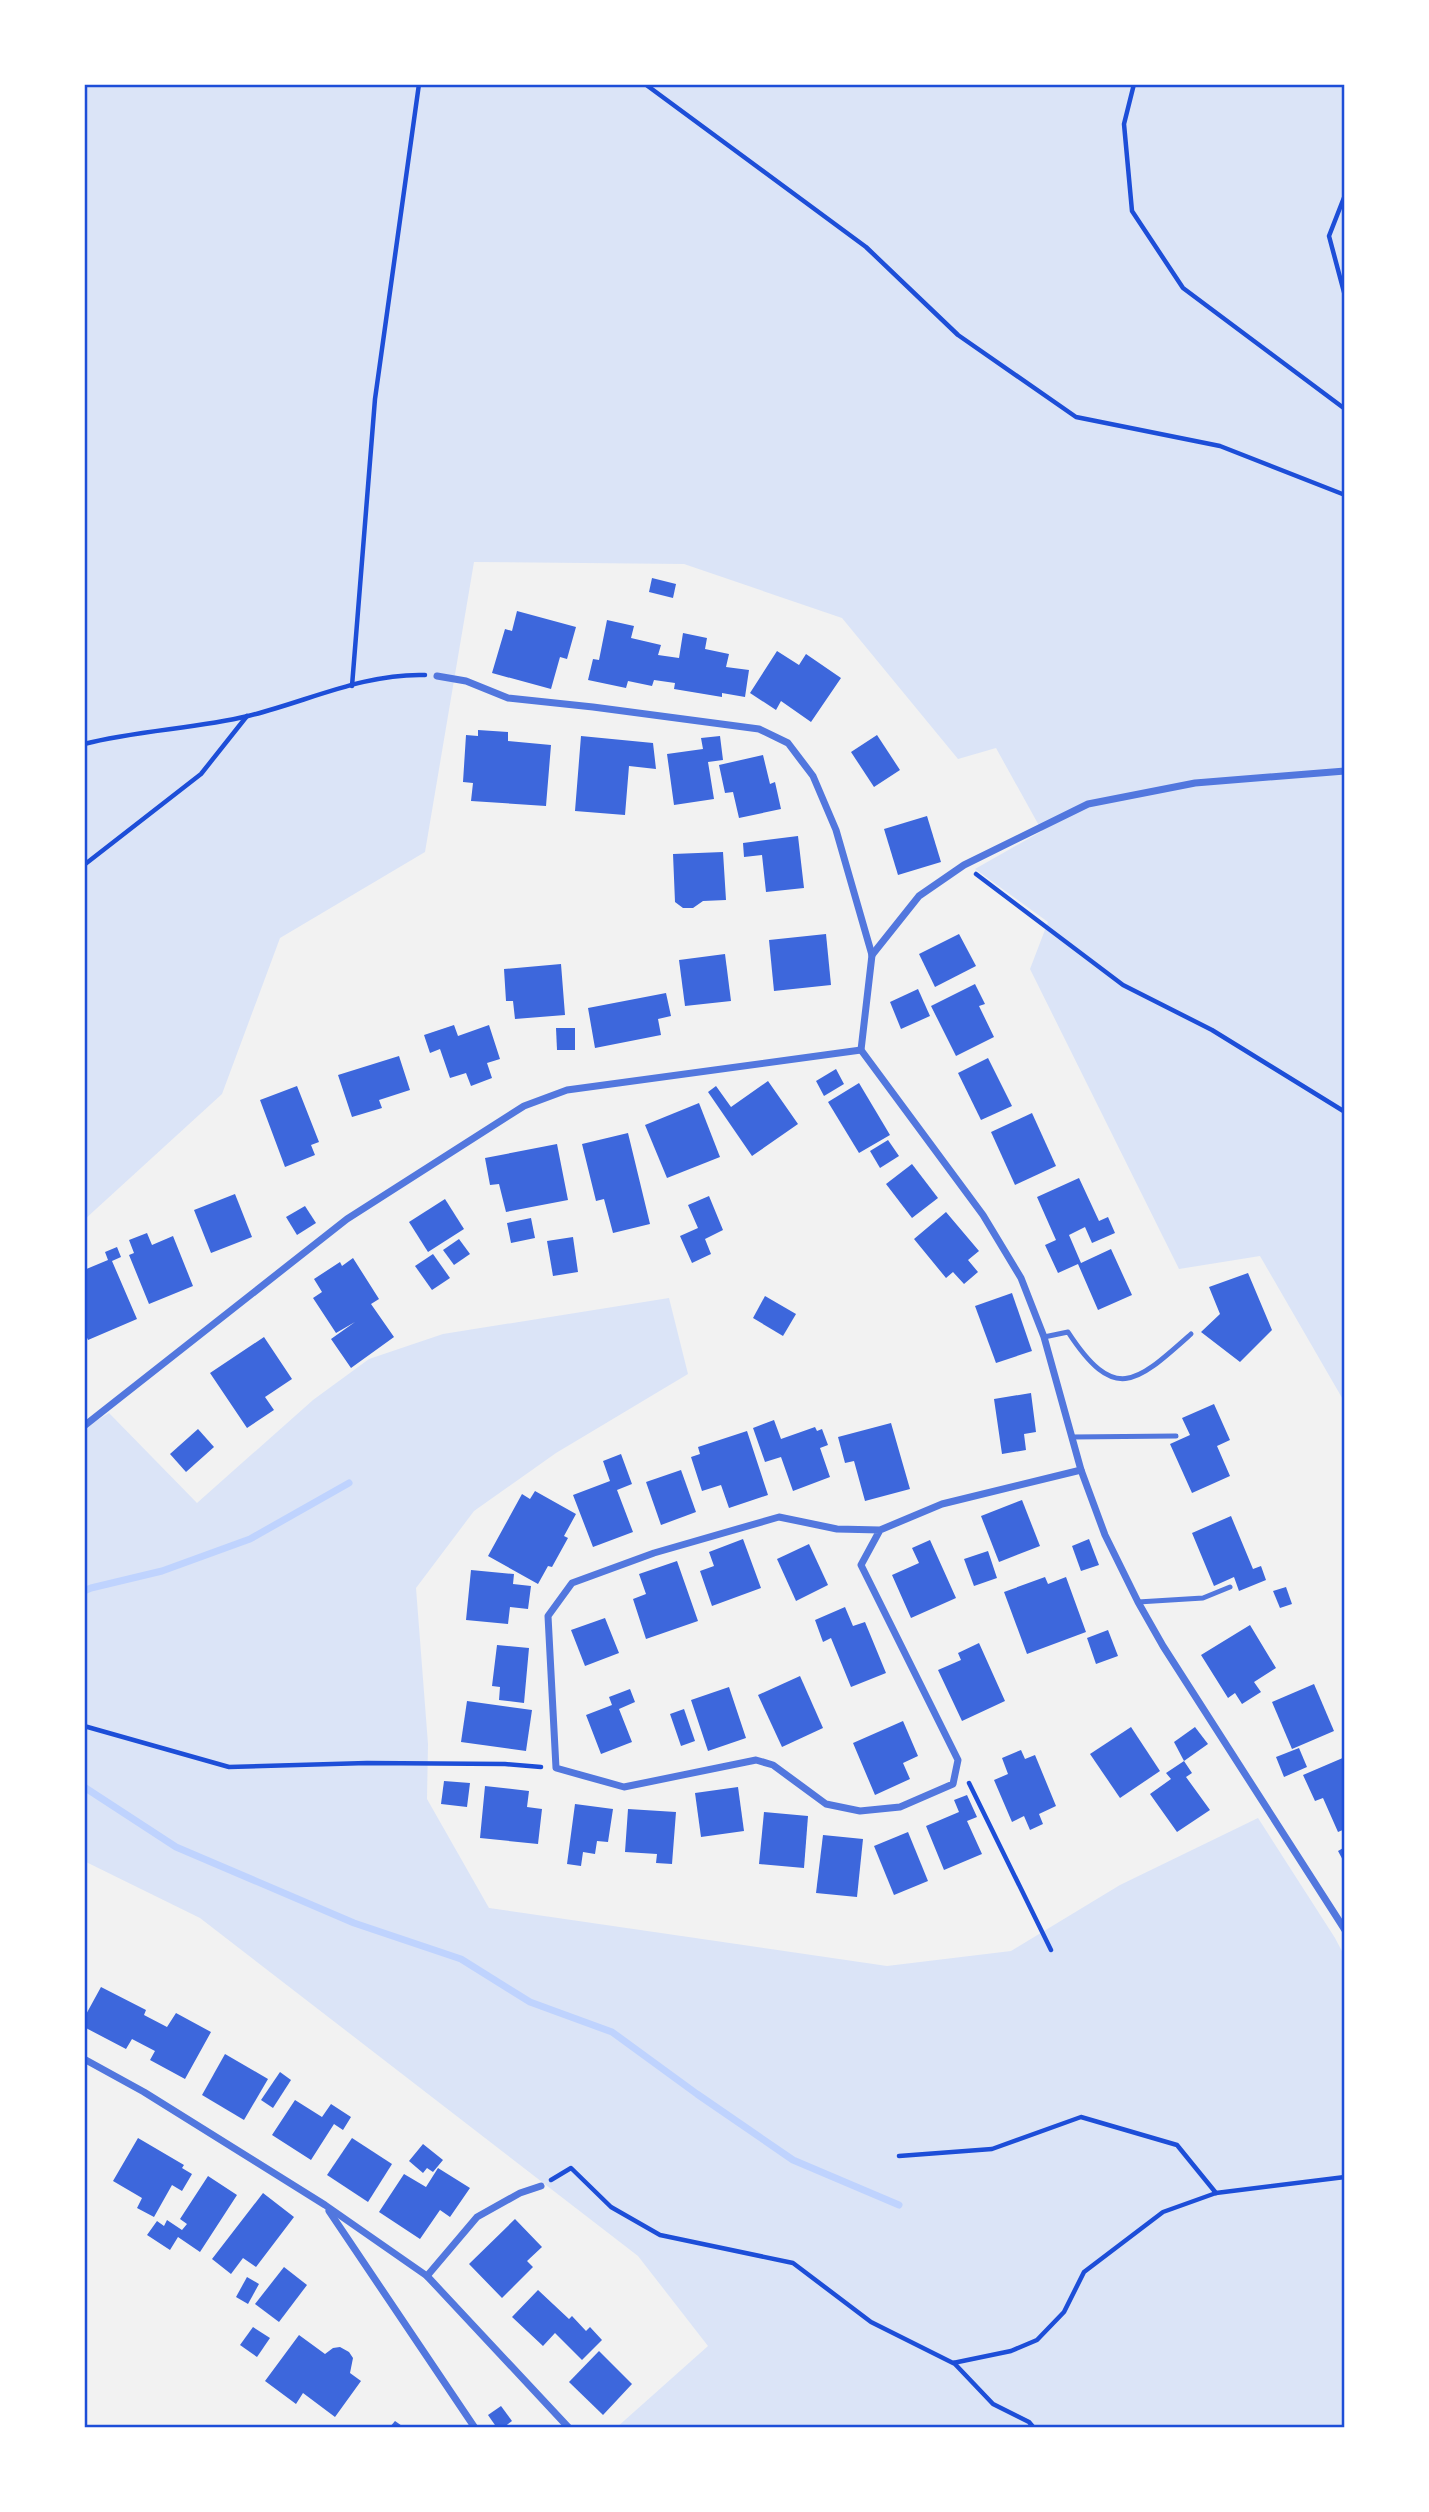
<svg xmlns="http://www.w3.org/2000/svg" width="1429" height="2512" viewBox="0 0 1429 2512" font-family="'Noto Sans',sans-serif">
<style>
.green{fill:#dbe4f7}
.lines{fill:none;stroke-linecap:round;stroke-linejoin:round}
.stream{stroke:#bfd3fe;stroke-width:7}
.building{fill:#3d67dc}
.path{stroke:#1d4ed8;stroke-width:4.5}
.service{stroke:#5277de;stroke-width:5}
.minor{stroke:#5277de;stroke-width:7}
.neatline{fill:none;stroke:#1d4ed8;stroke-width:2.5}
</style>
<rect width="100%" height="100%" fill="#f2f2f2"/>
<g class="green">
<polygon points="84,84 1345,84 1345,1403 1260,1256 1179,1269 1030,969 1048,922 975,869 1042,831 996,748 958,759 842,618 684,564 474,562 425,852 280,938 222,1094 84,1220"/>
<polygon points="669,1298 688,1374 556,1453 474,1511 416,1588 428,1744 427,1799 489,1908 887,1966 1011,1951 1120,1885 1258,1818 1335,1938 1345,1957 1345,2428 616,2428 708,2346 638,2256 200,1918 84,1861 84,1428 109,1413 197,1503 313,1400 369,1359 443,1334"/>
</g>
<g class="lines">
<g class="stream">
<polyline points="84,1591 91,1588 162,1571 250,1539 349,1483"/>
<polyline points="84,1787 176,1847 354,1923 461,1959 530,2002 612,2032 697,2094 793,2160 899,2205"/>
</g>
</g>
<g class="building">
<polygon points="652,578 676,584 673,598 649,592"/>
<polygon points="517,611 576,627 567,659 560,657 551,689 492,673 505,629 512,631"/>
<polygon points="607,620 634,626 631,638 661,645 658,655 679,658 683,633 707,638 705,649 729,654 726,667 749,670 745,697 722,693 722,697 674,689 675,683 654,680 652,686 628,681 626,688 588,680 593,659 599,660"/>
<polygon points="777,651 799,665 806,654 841,678 811,722 781,701 776,710 750,693"/>
<polygon points="478,730 508,732 508,741 551,745 546,806 471,801 473,783 463,782 466,735 478,736"/>
<polygon points="877,735 900,770 874,787 851,752"/>
<polygon points="581,736 653,743 656,769 629,766 625,815 575,811"/>
<polygon points="720,736 723,760 708,762 714,799 674,805 667,754 703,749 701,738"/>
<polygon points="763,755 770,784 775,782 781,809 739,818 733,792 725,793 719,765"/>
<polygon points="927,816 941,862 898,875 884,829"/>
<polygon points="798,836 804,888 766,892 762,855 744,857 743,843"/>
<polygon points="723,852 726,900 703,901 693,908 683,908 675,902 673,854"/>
<polygon points="826,934 831,985 774,991 769,940"/>
<polygon points="959,934 976,966 935,987 919,954"/>
<polygon points="725,954 731,1001 685,1006 679,960"/>
<polygon points="561,964 565,1015 515,1019 513,1001 506,1001 504,969"/>
<polygon points="975,984 985,1004 979,1006 994,1037 956,1056 931,1006"/>
<polygon points="918,989 930,1016 901,1029 890,1002"/>
<polygon points="666,993 671,1016 658,1019 661,1035 595,1048 588,1008"/>
<polygon points="454,1025 458,1036 489,1025 500,1059 487,1063 492,1078 471,1086 466,1073 450,1078 440,1049 430,1053 424,1035"/>
<polygon points="556,1028 575,1028 575,1050 557,1050"/>
<polygon points="399,1056 410,1090 379,1100 382,1108 352,1117 338,1075"/>
<polygon points="988,1058 1012,1106 981,1120 958,1073"/>
<polygon points="836,1069 844,1084 824,1096 816,1081"/>
<polygon points="768,1081 798,1124 752,1156 708,1092 716,1086 731,1107"/>
<polygon points="859,1083 890,1135 859,1153 828,1102"/>
<polygon points="297,1086 319,1142 311,1145 315,1155 285,1167 260,1100"/>
<polygon points="699,1103 720,1157 667,1178 645,1125"/>
<polygon points="1032,1113 1056,1166 1015,1185 991,1132"/>
<polygon points="628,1133 650,1224 613,1233 604,1199 596,1201 582,1144"/>
<polygon points="888,1140 899,1156 880,1168 870,1151"/>
<polygon points="557,1144 568,1200 506,1212 499,1184 490,1185 485,1158"/>
<polygon points="912,1164 938,1198 912,1218 886,1184"/>
<polygon points="1079,1178 1099,1221 1108,1217 1115,1233 1092,1243 1085,1227 1069,1235 1081,1263 1111,1249 1132,1295 1098,1310 1078,1264 1058,1273 1045,1245 1056,1240 1037,1197"/>
<polygon points="235,1194 252,1237 211,1253 194,1210"/>
<polygon points="709,1196 723,1230 705,1239 711,1254 692,1263 680,1236 698,1228 688,1205"/>
<polygon points="445,1199 464,1229 428,1252 409,1222"/>
<polygon points="305,1206 316,1223 297,1235 286,1217"/>
<polygon points="946,1212 979,1251 968,1260 978,1272 964,1284 953,1272 946,1278 914,1239"/>
<polygon points="531,1218 535,1238 511,1243 507,1223"/>
<polygon points="147,1233 152,1245 173,1236 193,1286 149,1304 129,1255 134,1253 129,1240"/>
<polygon points="573,1237 578,1272 553,1276 547,1241"/>
<polygon points="459,1239 470,1254 454,1265 443,1250"/>
<polygon points="117,1247 121,1257 112,1261 137,1319 88,1340 84,1331 84,1270 108,1260 105,1252"/>
<polygon points="433,1254 450,1278 432,1290 415,1266"/>
<polygon points="353,1258 379,1299 371,1304 394,1337 351,1368 331,1339 355,1322 336,1333 313,1298 322,1292 314,1279 340,1262 342,1266"/>
<polygon points="1248,1273 1272,1330 1240,1362 1201,1332 1220,1314 1209,1287"/>
<polygon points="1012,1293 1032,1351 996,1363 975,1306"/>
<polygon points="765,1296 796,1314 783,1336 753,1318"/>
<polygon points="264,1337 292,1379 265,1397 274,1410 247,1428 210,1373"/>
<polygon points="1031,1393 1036,1432 1024,1434 1026,1450 1002,1454 994,1399"/>
<polygon points="1214,1404 1230,1440 1217,1446 1230,1476 1192,1493 1170,1444 1190,1435 1182,1418"/>
<polygon points="774,1420 781,1439 815,1427 817,1431 822,1429 828,1445 820,1448 830,1477 793,1491 781,1457 765,1462 753,1428"/>
<polygon points="891,1423 910,1489 865,1501 854,1461 845,1463 838,1437"/>
<polygon points="198,1429 214,1447 186,1472 170,1454"/>
<polygon points="747,1431 768,1495 729,1508 721,1485 702,1491 691,1457 700,1454 698,1447"/>
<polygon points="621,1454 632,1484 617,1490 633,1532 593,1547 573,1495 610,1481 603,1461"/>
<polygon points="681,1470 696,1512 661,1525 646,1482"/>
<polygon points="535,1491 576,1514 564,1536 568,1538 552,1567 548,1566 538,1584 488,1556 522,1494 530,1499"/>
<polygon points="1022,1500 1040,1546 999,1562 981,1516"/>
<polygon points="1231,1516 1253,1569 1261,1566 1266,1580 1239,1591 1234,1577 1214,1586 1192,1533"/>
<polygon points="743,1539 761,1588 712,1606 700,1571 714,1566 709,1552"/>
<polygon points="1089,1539 1099,1565 1081,1571 1072,1546"/>
<polygon points="930,1540 956,1598 911,1618 892,1575 919,1563 912,1548"/>
<polygon points="809,1544 828,1585 796,1601 777,1559"/>
<polygon points="988,1551 997,1578 974,1586 964,1559"/>
<polygon points="677,1561 698,1621 646,1639 633,1599 646,1594 639,1574"/>
<polygon points="471,1570 514,1574 513,1584 531,1586 528,1609 510,1607 508,1624 466,1620"/>
<polygon points="1045,1577 1048,1584 1066,1577 1086,1632 1027,1654 1004,1592"/>
<polygon points="1286,1587 1292,1604 1280,1608 1273,1591"/>
<polygon points="845,1607 853,1626 865,1622 886,1673 851,1687 831,1638 823,1642 815,1620"/>
<polygon points="605,1618 619,1653 585,1666 571,1630"/>
<polygon points="1250,1625 1276,1668 1254,1682 1261,1692 1242,1704 1235,1693 1228,1698 1201,1655"/>
<polygon points="1108,1630 1118,1656 1096,1664 1087,1638"/>
<polygon points="979,1643 1005,1701 962,1721 938,1670 961,1660 958,1653"/>
<polygon points="497,1645 529,1648 524,1703 499,1700 500,1687 492,1686"/>
<polygon points="800,1676 823,1728 782,1747 758,1695"/>
<polygon points="1314,1684 1334,1731 1292,1749 1272,1702"/>
<polygon points="729,1687 746,1738 708,1751 691,1700"/>
<polygon points="630,1689 635,1702 619,1709 632,1742 601,1754 586,1715 612,1705 609,1697"/>
<polygon points="467,1701 532,1710 526,1751 461,1742"/>
<polygon points="684,1709 695,1741 681,1746 670,1714"/>
<polygon points="903,1721 918,1756 903,1763 910,1779 875,1795 853,1743"/>
<polygon points="1131,1727 1160,1771 1120,1798 1090,1754"/>
<polygon points="1195,1727 1208,1744 1184,1761 1174,1742"/>
<polygon points="1299,1748 1307,1767 1284,1777 1276,1757"/>
<polygon points="1021,1750 1025,1759 1035,1755 1056,1806 1039,1814 1043,1824 1030,1830 1024,1816 1012,1822 994,1780 1008,1774 1002,1758"/>
<polygon points="1345,1757 1345,1829 1338,1832 1323,1798 1315,1801 1303,1775"/>
<polygon points="1184,1761 1192,1773 1186,1777 1210,1810 1177,1832 1150,1794 1171,1779 1166,1773"/>
<polygon points="444,1781 470,1783 467,1807 441,1804"/>
<polygon points="485,1786 529,1791 527,1807 542,1809 538,1844 480,1838"/>
<polygon points="738,1787 744,1831 701,1837 695,1793"/>
<polygon points="967,1795 977,1817 967,1821 982,1854 944,1870 926,1826 959,1812 954,1800"/>
<polygon points="575,1804 613,1809 608,1842 597,1841 595,1854 583,1852 581,1866 567,1864"/>
<polygon points="628,1809 676,1812 672,1864 656,1863 657,1854 625,1852"/>
<polygon points="764,1812 808,1816 804,1868 759,1864"/>
<polygon points="908,1832 928,1881 894,1895 874,1846"/>
<polygon points="823,1835 863,1839 857,1897 816,1893"/>
<polygon points="1345,1847 1345,1864 1338,1851"/>
<polygon points="101,1987 146,2010 144,2015 167,2027 176,2013 211,2032 185,2079 150,2060 155,2051 132,2039 126,2049 84,2027 84,2018"/>
<polygon points="225,2054 268,2079 244,2120 202,2095"/>
<polygon points="280,2072 291,2080 273,2108 261,2100"/>
<polygon points="295,2100 322,2117 331,2104 351,2117 343,2130 334,2124 311,2160 272,2135"/>
<polygon points="138,2138 184,2165 182,2168 192,2174 182,2191 172,2185 154,2217 137,2208 142,2198 113,2181"/>
<polygon points="352,2138 392,2164 368,2202 327,2175"/>
<polygon points="423,2144 443,2160 433,2172 427,2168 423,2173 409,2161"/>
<polygon points="438,2168 470,2188 450,2217 440,2210 420,2239 379,2212 404,2174 426,2187"/>
<polygon points="208,2176 237,2195 200,2252 178,2237 170,2250 147,2235 157,2221 164,2226 167,2220 182,2230 187,2224 180,2219"/>
<polygon points="263,2193 294,2217 256,2267 243,2258 231,2274 212,2259"/>
<polygon points="515,2219 542,2247 527,2261 533,2267 502,2298 469,2264"/>
<polygon points="284,2267 307,2285 279,2322 255,2304"/>
<polygon points="247,2277 259,2284 248,2304 236,2297"/>
<polygon points="538,2290 569,2319 572,2316 586,2331 590,2327 602,2340 582,2360 555,2333 543,2346 512,2317"/>
<polygon points="253,2327 270,2338 257,2357 240,2345"/>
<polygon points="299,2335 325,2354 333,2348 340,2347 349,2352 353,2358 350,2373 361,2381 335,2417 303,2393 296,2404 265,2381"/>
<polygon points="599,2351 632,2384 603,2415 569,2382"/>
<polygon points="501,2406 512,2421 503,2428 497,2428 488,2415"/>
<polygon points="395,2421 405,2428 389,2428"/>
</g>
<g class="lines">
<g class="path">
<polyline points="645,84 866,247 958,335 1076,417 1220,446 1345,495"/>
<polyline points="1134,84 1124,124 1132,211 1183,288 1345,409"/>
<polyline points="1345,195 1329,236 1345,296"/>
<polyline points="352,686 375,399 419,84"/>
<path d="M84,744C138,730 194,729 248,716C306,702 364,673 425,675"/>
<polyline points="84,865 201,774 247,716"/>
<polyline points="976,874 1123,985 1212,1030 1345,1112"/>
<polyline points="84,1726 229,1767 367,1763 505,1764 541,1767"/>
<polyline points="969,1783 1051,1950"/>
<polyline points="899,2156 992,2149 1081,2117 1177,2145 1216,2193"/>
<polyline points="551,2180 571,2168 611,2207 660,2235 793,2263 871,2322 953,2363 1011,2351 1037,2340 1064,2312 1084,2272 1163,2212 1216,2193 1345,2177"/>
<polyline points="954,2363 993,2404 1029,2422 1034,2428"/>
</g>
<g class="service">
<path d="M1044,1337L1068,1332C1115,1404 1136,1383 1191,1334"/>
<polyline points="1072,1437 1176,1436"/>
<polyline points="1138,1602 1203,1598 1230,1587"/>
</g>
<g class="minor">
<polyline points="437,676 466,681 508,698 593,707 759,729 788,743 813,776 836,830 872,955 861,1050 983,1215 1021,1278 1044,1337 1081,1470 1105,1535 1138,1602 1163,1646 1345,1930"/>
<polyline points="872,955 919,896 964,865 1088,804 1195,783 1345,771"/>
<polyline points="84,1426 347,1219 524,1106 567,1090 861,1050"/>
<polyline points="880,1530 837,1529 779,1517 654,1553 572,1583 548,1616 556,1768 624,1787 756,1760 773,1765 826,1804 860,1811 900,1807 953,1784 958,1760 861,1565 880,1530 942,1504 1081,1470"/>
<polyline points="84,2059 144,2092 325,2205 427,2276 569,2428"/>
<polyline points="329,2211 475,2428"/>
<polyline points="427,2276 477,2217 520,2193 541,2186"/>
</g>
</g>
<rect width="1429" height="2512" fill="none" stroke="#ffffff" stroke-width="172"/>
<rect x="86" y="86" width="1257" height="2340" class="neatline"/>
</svg>
